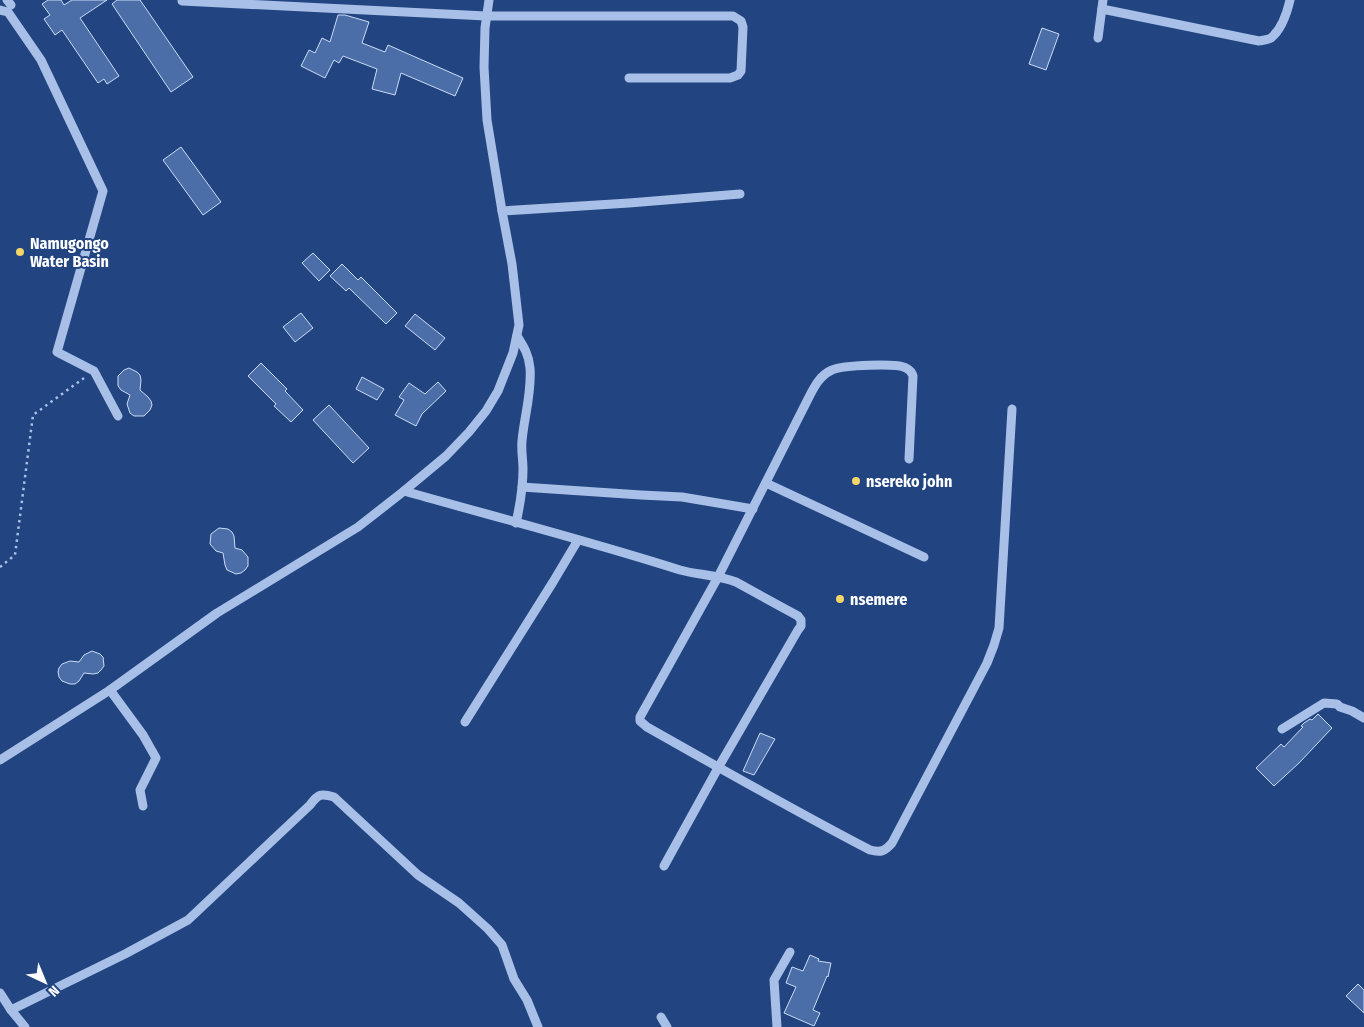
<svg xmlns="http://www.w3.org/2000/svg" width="1364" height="1027" viewBox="0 0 1364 1027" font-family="'Fira Sans Condensed',sans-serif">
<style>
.building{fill:#4b6ea9;stroke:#cbdcf6}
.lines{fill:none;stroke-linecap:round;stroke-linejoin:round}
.path{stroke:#a8c0e7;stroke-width:2.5;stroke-dasharray:2.5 4;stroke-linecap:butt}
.minor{stroke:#a8c0e7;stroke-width:9}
.poi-dot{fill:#f3d56a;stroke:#224480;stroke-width:2}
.labels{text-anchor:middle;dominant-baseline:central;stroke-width:4;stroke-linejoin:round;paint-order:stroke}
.poi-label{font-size:16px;font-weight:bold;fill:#fff;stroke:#224480;text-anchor:start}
</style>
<rect width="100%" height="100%" fill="#224480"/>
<g class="building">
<polygon points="48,0 61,0 64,5 72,0 107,0 80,18 119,76 107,84 104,79 98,83 62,30 55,35 44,19 50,15 42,4"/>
<polygon points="117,0 140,0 193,77 171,92 112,4"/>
<polygon points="338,15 345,15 369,22 362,43 385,52 388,45 463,78 455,96 401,73 395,95 372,89 377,69 343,56 339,63 334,60 325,78 301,66 309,50 315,53 322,38 330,42"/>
<polygon points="1042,28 1059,34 1046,70 1029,64"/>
<polygon points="181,147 221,202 203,215 163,160"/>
<polygon points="313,253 330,270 319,281 302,263"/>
<polygon points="342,264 358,280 361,277 397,313 386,324 349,288 346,291 330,276"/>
<polygon points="301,313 313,328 295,342 283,327"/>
<polygon points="415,314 445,338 435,350 405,326"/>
<polygon points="261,363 287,389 285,391 303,410 291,422 274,406 276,404 248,376"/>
<polygon points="129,368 137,372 140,375 141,380 140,390 148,397 151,401 152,405 150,410 144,416 134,416 130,413 127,404 130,395 121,390 118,386 118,376 124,370"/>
<polygon points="362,377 384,389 377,400 356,389"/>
<polygon points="438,382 446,391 422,414 416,426 395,415 404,400 399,397 409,383 425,394"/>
<polygon points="329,405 369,448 353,463 313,420"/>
<polygon points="219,528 228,529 232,532 234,536 235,548 242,550 248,557 248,566 245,570 241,573 236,574 227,570 225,565 223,553 216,551 210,544 211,534"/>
<polygon points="92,651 100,654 103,657 104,666 101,670 98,673 93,674 84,673 79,681 75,684 70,684 62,681 59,677 58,672 59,668 62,664 70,661 79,662 84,655"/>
<polygon points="1318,714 1332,728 1299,763 1274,786 1256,768 1281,744 1284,747 1303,727 1301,726 1304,723 1310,719 1312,720"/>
<polygon points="760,733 775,739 754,775 743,771"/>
<polygon points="810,955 819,959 818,961 831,963 828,977 827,976 813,1010 820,1013 814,1026 784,1013 796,987 786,983 792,967 803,971"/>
<polygon points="1358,984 1364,990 1364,1013 1346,996"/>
</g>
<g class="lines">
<polyline class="path" points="0,567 15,555 33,415 84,378"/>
<g class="minor">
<polyline points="7,0 11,5"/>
<polyline points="182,1 486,16 733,16 741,21 743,27 741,71 738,75 730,78 629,78"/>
<path d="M1102,9L1259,41C1263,40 1268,40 1271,38C1282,29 1287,13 1290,0"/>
<polyline points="0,10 8,12 41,60 103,191 57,352 94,371 118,416"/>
<polyline points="1098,38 1103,0"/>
<polyline points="502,211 629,203 740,194"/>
<path d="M909,459L913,376C912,372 910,370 906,368C897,363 843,365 832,370C820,375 814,387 808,399L718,577L640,717V721L647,727C721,769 795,811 870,850C881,853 885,851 892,843L987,663L994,645L999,628L1012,409"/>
<polyline points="766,483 924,557"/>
<polyline points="522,487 641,495 682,497 753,509"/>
<path d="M404,491C496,517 589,541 680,570C698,575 718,575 736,582L798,616L801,620V626L798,630L718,768L664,866"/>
<path d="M516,523C520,505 523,487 523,469C523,460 521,450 522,441C524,417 532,393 530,368C529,355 524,347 517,336"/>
<polyline points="110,690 143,735 156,758 140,790 143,806"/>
<polyline points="465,722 553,582 578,540"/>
<polyline points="1282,729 1324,703 1337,704 1340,707 1352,711 1364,718"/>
<polyline points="0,760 110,690 217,613 358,527 404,491 446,456 469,432 486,411 498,391 513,353 519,325 512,264 502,211 487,120 484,67 485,28 489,0"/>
<polyline points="0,993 11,1010 25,1027"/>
<path d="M11,1010L125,954L188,920L310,805C318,794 321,793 334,797L418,875L459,903L488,929L502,945L514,979L527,1000L538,1027"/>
<polyline points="661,1017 667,1027"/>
<polyline points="777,1027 774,980 790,952"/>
</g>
</g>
<g class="poi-dot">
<circle cx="20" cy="252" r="5"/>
<circle cx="856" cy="481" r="5"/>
<circle cx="840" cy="599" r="5"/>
</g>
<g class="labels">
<g class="poi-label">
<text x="30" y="243">Namugongo<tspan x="30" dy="18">Water Basin</tspan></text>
<text x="866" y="481">nsereko john</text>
<text x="850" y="599">nsemere</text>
</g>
</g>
<g transform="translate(45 982) rotate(136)" stroke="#224480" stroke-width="4" paint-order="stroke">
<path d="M0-4L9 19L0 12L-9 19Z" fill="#ffffff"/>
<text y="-8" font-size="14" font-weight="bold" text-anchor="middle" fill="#ffffff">N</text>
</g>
</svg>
